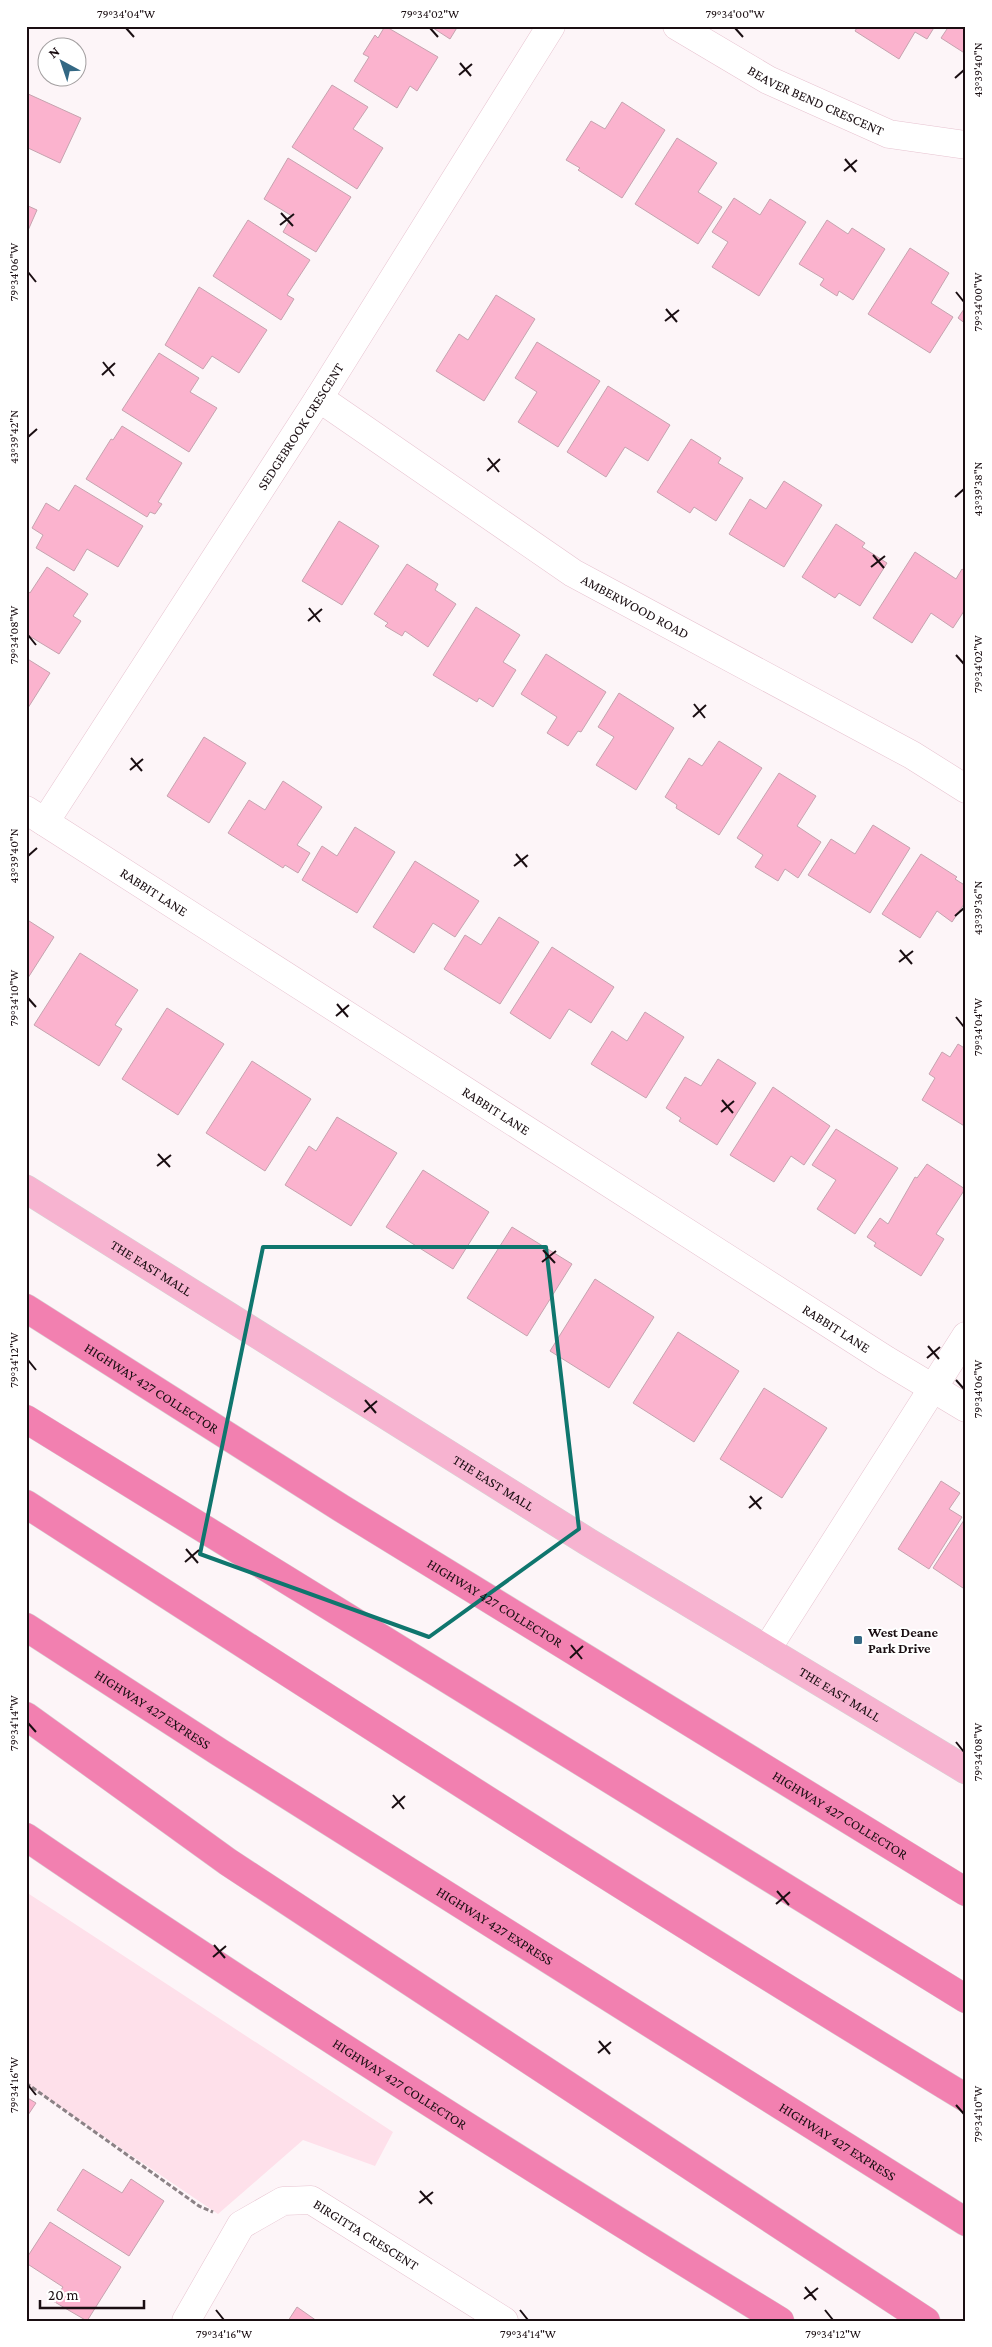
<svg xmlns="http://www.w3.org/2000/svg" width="992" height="2347" viewBox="0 0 992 2347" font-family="'Crimson Pro',serif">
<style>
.green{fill:#fee0ea}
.building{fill:#fbb3ce;stroke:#c6a3af}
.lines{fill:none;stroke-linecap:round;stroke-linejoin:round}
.minor-casing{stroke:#e7c3d0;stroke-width:29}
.major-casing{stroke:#d6d4d4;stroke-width:29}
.highway-casing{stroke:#d6d4d4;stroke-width:29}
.path{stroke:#8c8286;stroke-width:3;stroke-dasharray:5 2.5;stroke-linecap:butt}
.minor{stroke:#fff;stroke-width:28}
.major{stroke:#f7b3d0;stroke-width:28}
.highway{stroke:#f280b0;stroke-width:28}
.marked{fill:none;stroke:#0f766e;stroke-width:4;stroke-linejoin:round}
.ticks{fill:none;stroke:#1a0e12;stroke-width:2}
.poi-dot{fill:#336884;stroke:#fff;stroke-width:2}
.labels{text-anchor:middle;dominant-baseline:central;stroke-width:4;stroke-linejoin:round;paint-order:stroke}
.street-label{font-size:14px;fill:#1a0e12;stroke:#fff}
.poi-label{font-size:14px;font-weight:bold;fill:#1a0e12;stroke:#fff;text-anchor:start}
.neatline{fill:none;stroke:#1a0e12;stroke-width:2}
.ticks-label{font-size:12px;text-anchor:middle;fill:#1a0e12}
</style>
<rect width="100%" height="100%" fill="#fdf5f8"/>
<polygon class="green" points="26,1892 393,2132 375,2166 303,2140 218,2214 26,2084"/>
<g class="building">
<polygon points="385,26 438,57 417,91 410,86 397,108 354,81 369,57 363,54 375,35 378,38"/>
<polygon points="430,26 458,26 450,39"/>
<polygon points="858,26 935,26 927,39 915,32 899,59 855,31"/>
<polygon points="949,26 966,26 966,54 941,38"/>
<polygon points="332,85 368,107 353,129 383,148 357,189 292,147"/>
<polygon points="26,93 81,118 60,163 26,147"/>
<polygon points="622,102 665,130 622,198 578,170 580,168 566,160 591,121 605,129"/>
<polygon points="677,138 717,163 698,192 722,207 698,244 635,204"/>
<polygon points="288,158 351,197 316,252 283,232 292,216 264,199"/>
<polygon points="734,198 760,215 770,199 806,222 759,296 712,267 728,242 712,232"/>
<polygon points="26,205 37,210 26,235"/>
<polygon points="248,220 310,260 287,295 294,299 281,320 213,276"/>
<polygon points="827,220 848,234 852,228 885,249 853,300 839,291 837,296 820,285 824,279 799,264"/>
<polygon points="910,248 949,273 931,303 953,317 930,353 868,314"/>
<polygon points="199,287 267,330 239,373 212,356 203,369 165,345"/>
<polygon points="496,295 535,319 484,401 436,371 459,334 468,340"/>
<polygon points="966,306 966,324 958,318"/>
<polygon points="537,342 600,381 558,447 518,422 537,392 515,378"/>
<polygon points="159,353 199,378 190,392 217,408 189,452 122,410"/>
<polygon points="608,386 670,425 648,461 625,447 606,477 567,452"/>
<polygon points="122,426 182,463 158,502 162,504 155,514 150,512 147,517 86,479 111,439 113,440"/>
<polygon points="691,439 721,458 718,463 743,478 716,521 694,507 690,513 657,492"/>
<polygon points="784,481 822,505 784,567 729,534 750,499 766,509"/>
<polygon points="75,485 143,526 118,567 87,549 74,571 36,548 43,535 32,528 46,503 59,511"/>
<polygon points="339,521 379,546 342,605 302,581"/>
<polygon points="836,524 865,543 862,547 887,563 860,606 839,593 835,598 802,577"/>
<polygon points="915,552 956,579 962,569 966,572 966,608 953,628 931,613 912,643 873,618"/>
<polygon points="407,564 438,584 435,590 456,604 428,647 405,631 402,636 385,626 388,623 374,614"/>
<polygon points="47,567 88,594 73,616 81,621 59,654 26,634 26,590 30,593"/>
<polygon points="476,607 520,635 503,662 516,670 493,707 479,698 477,702 433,675"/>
<polygon points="546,654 606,692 581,732 578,731 568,746 547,733 557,717 521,694"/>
<polygon points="26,658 50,673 26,711"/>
<polygon points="619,693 674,728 636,790 596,765 614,737 598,727"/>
<polygon points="204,737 246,763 209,823 167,796"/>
<polygon points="719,741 762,768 719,835 676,808 677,805 665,797 689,758 702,766"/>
<polygon points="779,773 816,796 797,826 821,842 798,878 785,869 778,881 755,867 763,855 737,838"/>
<polygon points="283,781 322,807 297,845 310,853 298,873 285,865 283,868 228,833 249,800 265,810"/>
<polygon points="873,825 910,848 870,913 808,875 831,839 855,854"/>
<polygon points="355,827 395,852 357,913 302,880 322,846 337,856"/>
<polygon points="921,854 957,877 955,879 966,886 966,901 952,922 937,911 920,938 882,914"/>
<polygon points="415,861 479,901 455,937 433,923 414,953 373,927"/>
<polygon points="499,917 539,942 500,1004 444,969 465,935 481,945"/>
<polygon points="26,919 54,937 26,981"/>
<polygon points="552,947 614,987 591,1023 569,1009 550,1039 510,1013"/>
<polygon points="80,953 138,990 115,1025 122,1029 99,1066 34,1025"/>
<polygon points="167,1008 224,1044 178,1115 122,1079"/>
<polygon points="645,1012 684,1037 646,1098 591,1064 612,1031 627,1041"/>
<polygon points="958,1044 966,1049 966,1127 922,1100 935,1078 929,1074 942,1052 950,1057"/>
<polygon points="718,1059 756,1083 717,1145 679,1121 681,1118 666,1108 685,1077 701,1086"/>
<polygon points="252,1061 311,1099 265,1171 206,1133"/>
<polygon points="773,1087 830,1126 804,1165 791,1156 774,1182 730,1155"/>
<polygon points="337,1117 397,1153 351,1226 285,1185 309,1146 316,1151"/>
<polygon points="836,1129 898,1168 855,1234 817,1209 836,1180 812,1165"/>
<polygon points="927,1164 965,1189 936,1234 944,1239 921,1276 874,1246 876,1243 867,1237 880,1218 888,1224 915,1177 917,1178"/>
<polygon points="423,1170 489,1212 453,1269 386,1227"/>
<polygon points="512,1227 572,1264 527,1336 467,1298"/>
<polygon points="595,1279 654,1317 609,1388 550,1351"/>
<polygon points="678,1332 739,1371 694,1442 633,1403"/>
<polygon points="764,1388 827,1428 782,1498 720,1459"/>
<polygon points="941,1481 960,1493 949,1509 962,1517 929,1569 898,1549"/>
<polygon points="966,1517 966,1584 963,1588 933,1568"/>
<polygon points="26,2097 36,2103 26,2118"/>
<polygon points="83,2169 122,2193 131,2179 164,2201 129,2256 57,2210"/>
<polygon points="50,2222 121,2267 87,2321 53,2301 63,2287 26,2263 26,2259"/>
<polygon points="297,2307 317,2321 288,2321"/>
</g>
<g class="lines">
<defs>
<g id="minor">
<path id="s1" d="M677,26L768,80L889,134L966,145"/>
<path id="s2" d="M319,398L573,573L912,755L966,789"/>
<path id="s3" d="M26,810L886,1360L966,1408"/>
<path id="s4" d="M45,822L319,398L551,26"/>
<polyline points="767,1649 966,1336"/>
<path id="s5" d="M186,2321L241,2225L283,2201L311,2200L504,2321"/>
</g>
<g id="major">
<path id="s6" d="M26,1189L588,1542L966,1770"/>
</g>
<g id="highway">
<path id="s7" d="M26,1308L341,1508L966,1892"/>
<polyline points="26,1419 966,1999"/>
<path d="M26,1504C338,1705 649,1906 966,2098"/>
<path id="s8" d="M26,1627L219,1752L966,2222"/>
<polyline points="26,1716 228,1862 926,2321"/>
<path id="s9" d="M26,1837C273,2006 525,2165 780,2321"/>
</g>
</defs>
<use href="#minor" class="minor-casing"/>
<use href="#major" class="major-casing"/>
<use href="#highway" class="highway-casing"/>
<polyline class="path" points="26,2083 199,2206 213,2212"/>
<use href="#minor" class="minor"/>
<use href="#major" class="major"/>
<use href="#highway" class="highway"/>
</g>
<path class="marked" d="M263,1247H546L579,1529L429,1637L200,1554Z"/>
<path class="ticks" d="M126,28L134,37M430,28L438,37M735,28L743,37M460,63L471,76M459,75L472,64M955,78L964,70M845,159L856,172M844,171L857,160M281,213L293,226M280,225L294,214M28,272L36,282M956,292L964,302M666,309L677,322M665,321L679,310M103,362L114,376M102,375L115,363M28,437L37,429M488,458L499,472M487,471L500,459M955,497L964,489M873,555L884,568M871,567L885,556M309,608L320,622M308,621L322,609M28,635L36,645M956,655L964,664M694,704L705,718M693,717L706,705M131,758L142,771M130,770L143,759M516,854L527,867M28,856L37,848M514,866L528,855M955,916L964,908M900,950L912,964M899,962L913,951M28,998L36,1007M337,1004L348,1017M336,1016L349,1005M956,1017L964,1027M722,1100L733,1113M721,1112L734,1101M158,1154L170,1167M157,1166L171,1155M543,1250L555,1263M542,1262L556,1251M928,1346L939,1359M927,1358L940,1347M28,1360L36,1370M956,1380L964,1389M365,1400L376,1413M364,1412L377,1401M750,1496L761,1509M749,1508L762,1497M186,1549L198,1563M185,1562L199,1550M571,1645L582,1659M570,1658L583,1646M28,1723L36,1732M956,1742L964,1752M393,1795L404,1809M392,1808L405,1796M777,1891L789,1905M776,1904L790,1892M214,1945L225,1958M213,1957L226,1946M599,2041L610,2054M598,2053L611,2042M28,2085L36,2095M956,2105L964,2114M420,2191L432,2204M419,2203L433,2192M805,2287L816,2300M804,2299L818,2288M216,2310L224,2320M520,2310L528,2320M825,2310L833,2320"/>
<rect class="poi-dot" x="853" y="1635" width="10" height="10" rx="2.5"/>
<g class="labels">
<g class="street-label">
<text stroke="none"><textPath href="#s1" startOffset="158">BEAVER BEND CRESCENT</textPath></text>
<text stroke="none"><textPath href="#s4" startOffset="471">SEDGEBROOK CRESCENT</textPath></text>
<text stroke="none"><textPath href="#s2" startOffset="379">AMBERWOOD ROAD</textPath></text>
<text stroke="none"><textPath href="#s3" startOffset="152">RABBIT LANE</textPath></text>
<text stroke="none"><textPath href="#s3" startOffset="558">RABBIT LANE</textPath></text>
<text stroke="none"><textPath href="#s6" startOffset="148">THE EAST MALL</textPath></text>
<text stroke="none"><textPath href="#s3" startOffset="962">RABBIT LANE</textPath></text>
<text stroke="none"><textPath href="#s7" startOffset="149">HIGHWAY 427 COLLECTOR</textPath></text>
<text stroke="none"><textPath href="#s6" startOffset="552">THE EAST MALL</textPath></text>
<text stroke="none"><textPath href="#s7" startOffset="554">HIGHWAY 427 COLLECTOR</textPath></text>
<text stroke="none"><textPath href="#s6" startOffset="958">THE EAST MALL</textPath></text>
<text stroke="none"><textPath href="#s8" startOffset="151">HIGHWAY 427 EXPRESS</textPath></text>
<text stroke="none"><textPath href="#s7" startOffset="959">HIGHWAY 427 COLLECTOR</textPath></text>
<text stroke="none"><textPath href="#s8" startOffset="556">HIGHWAY 427 EXPRESS</textPath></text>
<text stroke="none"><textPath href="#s9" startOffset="448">HIGHWAY 427 COLLECTOR</textPath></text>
<text stroke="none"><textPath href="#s8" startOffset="961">HIGHWAY 427 EXPRESS</textPath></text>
<text stroke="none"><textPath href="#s5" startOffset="252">BIRGITTA CRESCENT</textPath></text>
</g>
<g class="poi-label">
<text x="868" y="1632">West Deane<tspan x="868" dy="16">Park Drive</tspan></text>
</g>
</g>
<rect width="992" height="2347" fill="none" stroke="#ffffff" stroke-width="55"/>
<g transform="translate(62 62) rotate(320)"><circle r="24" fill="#ffffff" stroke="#a39fa0"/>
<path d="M0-4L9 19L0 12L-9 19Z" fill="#336884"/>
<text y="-8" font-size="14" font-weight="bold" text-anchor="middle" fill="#1a0e12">N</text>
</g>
<path d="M40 2300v8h104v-8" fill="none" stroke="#1a0e12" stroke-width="2.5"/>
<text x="48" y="2300" font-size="15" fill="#1a0e12" stroke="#ffffff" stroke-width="4" paint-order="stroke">20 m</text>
<rect x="28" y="28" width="936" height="2292" class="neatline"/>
<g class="ticks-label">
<text x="126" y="18">79°34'04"W</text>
<text x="430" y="18">79°34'02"W</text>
<text x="735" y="18">79°34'00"W</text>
<text transform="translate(978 70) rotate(-90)" y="4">43°39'40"N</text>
<text transform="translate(14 272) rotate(-90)" y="4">79°34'06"W</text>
<text transform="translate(978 302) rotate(-90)" y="4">79°34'00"W</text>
<text transform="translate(14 437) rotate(-90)" y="4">43°39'42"N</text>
<text transform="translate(978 489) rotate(-90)" y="4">43°39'38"N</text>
<text transform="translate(14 635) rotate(-90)" y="4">79°34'08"W</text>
<text transform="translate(978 664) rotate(-90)" y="4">79°34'02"W</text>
<text transform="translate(14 856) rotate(-90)" y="4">43°39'40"N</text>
<text transform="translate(978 908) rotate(-90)" y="4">43°39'36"N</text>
<text transform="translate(14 998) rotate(-90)" y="4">79°34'10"W</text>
<text transform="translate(978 1027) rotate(-90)" y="4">79°34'04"W</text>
<text transform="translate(14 1360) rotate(-90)" y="4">79°34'12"W</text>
<text transform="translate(978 1389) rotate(-90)" y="4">79°34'06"W</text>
<text transform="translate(14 1723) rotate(-90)" y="4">79°34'14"W</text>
<text transform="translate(978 1752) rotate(-90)" y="4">79°34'08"W</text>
<text transform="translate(14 2085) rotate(-90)" y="4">79°34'16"W</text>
<text transform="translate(978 2114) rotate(-90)" y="4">79°34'10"W</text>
<text x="224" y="2338">79°34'16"W</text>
<text x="528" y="2338">79°34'14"W</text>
<text x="833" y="2338">79°34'12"W</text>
</g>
</svg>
